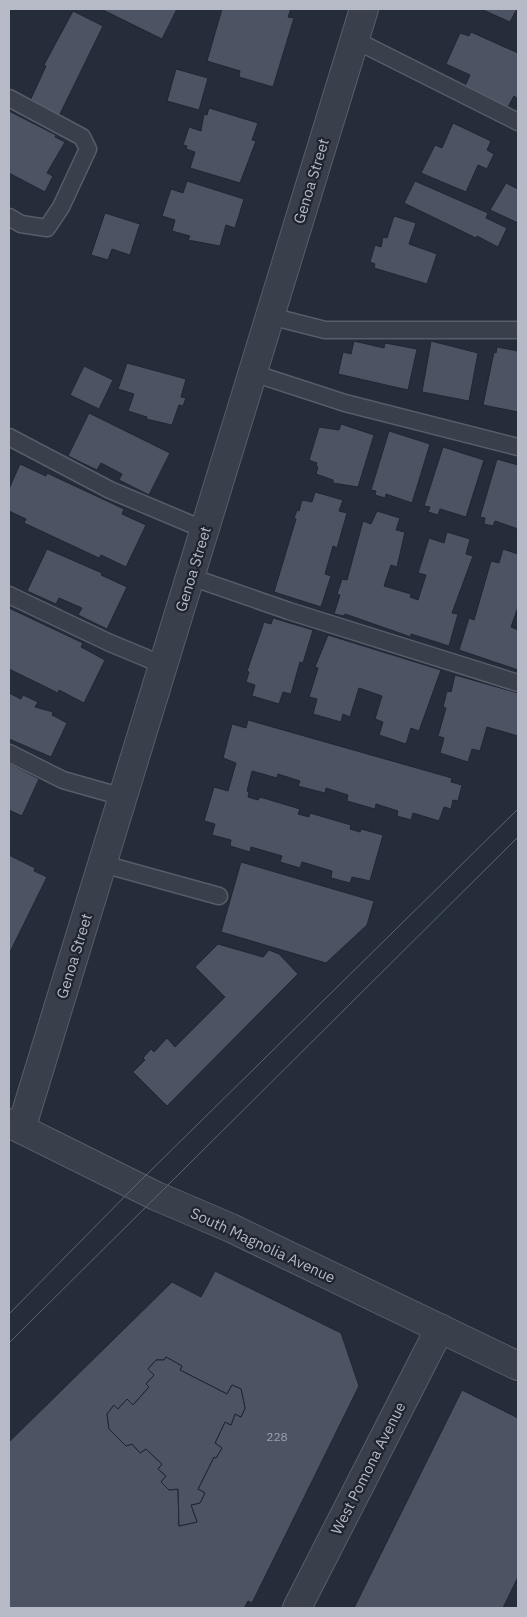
<svg xmlns="http://www.w3.org/2000/svg" width="527" height="1617" viewBox="0 0 527 1617" font-family="'IBM Plex Sans',sans-serif">
<style>
.building{fill:#4c5363;stroke:#202632;fill-rule:evenodd}
.lines{fill:none;stroke-linecap:round;stroke-linejoin:round}
.lane-casing{stroke:#575d69;stroke-width:19}
.street-casing{stroke:#575d69;stroke-width:30}
.lane{stroke:#393f4b;stroke-width:16}
.street{stroke:#393f4b;stroke-width:28}
.tram{stroke:#5d6573;stroke-width:1}
.labels{text-anchor:middle;dominant-baseline:central;stroke-width:4.5;stroke-linejoin:round;paint-order:stroke}
.number-label{font-size:12px;fill:#9ba0ad}
.street-label{font-size:15px;fill:#b5bac6;stroke:#1e2430}
</style>
<rect width="100%" height="100%" fill="#252d3a"/>
<g class="building">
<polygon points="101,9 177,9 162,39"/>
<polygon points="222,9 291,9 288,17 294,18 273,87 239,77 240,71 207,61"/>
<polygon points="481,9 517,9 510,22"/>
<polygon points="73,11 103,26 58,118 29,103 46,66 44,65"/>
<polygon points="471,32 518,53 518,99 514,96 508,107 487,99 488,97 485,95 484,97 473,92 474,90 465,86 470,75 446,64 460,33 469,36"/>
<polygon points="176,69 208,78 199,110 167,101"/>
<polygon points="209,108 258,123 252,140 256,141 240,183 190,168 195,152 186,149 187,146 183,145 189,127 201,131 204,114 207,115"/>
<polygon points="9,111 56,135 55,137 65,142 47,173 53,176 45,192 9,173"/>
<polygon points="453,123 491,141 487,150 494,154 487,169 478,165 466,192 421,173 435,145 442,148"/>
<polygon points="187,181 244,199 235,228 226,225 220,246 188,240 190,236 172,231 175,220 162,216 171,189 183,193"/>
<polygon points="415,181 488,213 486,218 507,228 498,247 477,236 476,238 404,203"/>
<polygon points="506,183 518,189 518,223 490,210"/>
<polygon points="105,213 140,224 130,255 112,249 108,260 91,255"/>
<polygon points="394,216 416,223 409,244 437,254 427,284 374,268 375,264 370,262 375,245 381,247 383,237 387,238"/>
<polygon points="354,341 384,348 385,343 417,349 408,390 338,374 343,352 351,354"/>
<polygon points="431,341 478,353 469,401 422,392"/>
<polygon points="497,347 518,351 518,412 483,405 494,352 496,353"/>
<polygon points="127,363 186,379 181,397 186,398 183,406 179,405 172,425 146,419 147,417 128,411 134,394 118,389"/>
<polygon points="84,366 113,380 99,409 70,395"/>
<polygon points="89,413 170,453 149,495 119,480 122,474 101,463 97,470 68,456"/>
<polygon points="341,424 374,435 358,487 333,483 333,480 316,474 318,467 316,466 317,463 309,460 319,427 339,430"/>
<polygon points="389,431 430,444 412,503 386,494 385,498 375,495 376,491 371,490"/>
<polygon points="443,447 484,460 466,517 440,509 438,515 428,512 430,507 424,506"/>
<polygon points="497,459 518,465 518,529 495,521 493,526 484,524 485,518 480,517"/>
<polygon points="20,464 46,476 47,473 124,509 122,514 146,525 126,567 101,555 99,558 24,523 26,519 9,511 9,489"/>
<polygon points="315,492 343,500 339,511 347,513 337,548 333,546 325,574 331,576 321,607 274,592 296,519 294,518 297,510 299,511 302,500 312,502"/>
<polygon points="377,511 400,518 396,530 405,532 397,567 391,565 384,586 411,594 410,597 418,600 426,575 418,573 429,538 444,543 447,532 470,539 466,554 473,556 452,613 458,614 449,646 411,634 411,637 345,614 344,616 334,614 340,595 337,594 342,579 347,580 363,521 371,524"/>
<polygon points="47,549 102,573 101,575 127,587 107,629 78,615 82,608 59,598 56,604 27,591"/>
<polygon points="503,549 518,554 518,607 511,627 518,630 518,670 459,650 469,618 474,620 491,561 499,563"/>
<polygon points="9,608 83,643 81,647 105,660 84,703 59,690 58,693 9,669"/>
<polygon points="273,618 313,630 303,663 300,662 291,694 283,692 279,704 252,696 255,685 246,682 249,672 247,671 264,622 271,624"/>
<polygon points="328,635 441,670 419,731 411,728 406,744 379,735 383,722 375,719 382,696 359,688 350,717 343,714 341,722 313,714 317,699 309,697 318,668 315,667"/>
<polygon points="455,675 518,693 518,736 487,727 480,751 472,749 468,762 440,753 444,738 438,736 446,708 443,707 447,691 451,692"/>
<polygon points="9,693 21,699 23,695 38,702 35,707 53,712 52,715 67,723 51,757 9,739"/>
<polygon points="248,720 452,778 451,782 462,785 458,801 453,800 451,809 444,807 439,821 413,813 411,820 397,816 398,811 376,804 375,809 347,801 348,795 326,788 325,793 298,786 300,781 278,774 277,778 252,771 247,791 249,792 248,797 258,800 260,797 300,809 298,814 309,817 310,813 351,825 350,829 360,832 361,829 383,835 370,881 352,877 350,883 331,878 332,871 302,862 300,868 280,862 282,856 251,847 250,852 230,846 231,840 212,835 215,824 204,821 214,787 228,791 236,763 223,758 232,724 246,728"/>
<polygon points="9,763 39,779 22,816 9,810"/>
<polygon points="9,855 35,868 34,871 47,877 9,954"/>
<polygon points="241,862 374,901 367,925 326,963 221,932"/>
<polygon points="218,944 263,957 269,950 279,954 298,974 167,1106 133,1072 145,1060 143,1058 151,1049 154,1052 167,1038 175,1047 225,997 195,967"/>
<path d="M215,1271L341,1333L359,1386L252,1603L248,1601L244,1608H9V1442L172,1282L201,1297ZM166,1357L182,1366L180,1370L227,1394L232,1385L241,1389L245,1408L241,1417L235,1414L231,1425L225,1422L215,1443L222,1448L216,1458L214,1457L198,1489L205,1493L200,1503L191,1505L197,1522L179,1526L178,1489L169,1490L161,1482L166,1476L158,1469L162,1464L146,1449L140,1453L132,1444L126,1446L109,1429L107,1414L114,1405L118,1409L127,1399L133,1405L149,1387L146,1384L154,1375L148,1369L156,1360H164Z"/>
<polygon points="166,1357 182,1366 180,1370 227,1394 232,1385 241,1389 245,1408 241,1417 235,1414 231,1425 225,1422 215,1443 222,1448 216,1458 214,1457 198,1489 205,1493 200,1503 191,1505 197,1522 179,1526 178,1489 169,1490 161,1482 166,1476 158,1469 162,1464 146,1449 140,1453 132,1444 126,1446 109,1429 107,1414 114,1405 118,1409 127,1399 133,1405 149,1387 146,1384 154,1375 148,1369 156,1360 164,1360"/>
<polygon points="462,1390 518,1418 518,1577 503,1608 354,1608"/>
</g>
<g class="lines">
<defs>
<g id="lane">
<polyline points="355,40 518,122"/>
<polyline points="9,98 82,137 88,149 61,207 47,228 21,224 9,217"/>
<polyline points="270,316 325,330 518,330"/>
<polyline points="253,373 345,403 518,447"/>
<polyline points="9,437 110,490 205,530"/>
<polyline points="191,577 289,611 518,683"/>
<polyline points="9,595 110,643 163,665"/>
<polyline points="9,753 63,780 123,797"/>
<polyline points="103,864 219,896"/>
</g>
<g id="street">
<polyline points="9,1123 156,1196 231,1228 518,1366"/>
<polyline points="21,1129 364,9"/>
<polyline points="297,1608 440,1328"/>
</g>
</defs>
<use href="#lane" class="lane-casing"/>
<use href="#street" class="street-casing"/>
<use href="#lane" class="lane"/>
<use href="#street" class="street"/>
<g class="tram">
<polyline points="9,1314 136,1185 518,809"/>
<polyline points="9,1343 518,837"/>
</g>
</g>
<g class="labels">
<g class="number-label">
<text x="277" y="1436">228</text>
</g>
<g class="street-label">
<text transform="translate(311 181) rotate(-73)">Genoa Street</text>
<text transform="translate(193 569) rotate(-73)">Genoa Street</text>
<text transform="translate(74 956) rotate(-73)">Genoa Street</text>
<text transform="translate(263 1245) rotate(25)">South Magnolia Avenue</text>
<text transform="translate(368 1468) rotate(-63)">West Pomona Avenue</text>
</g>
</g>
<rect width="527" height="1617" fill="none" stroke="#b5bac6" stroke-width="20"/>
</svg>
